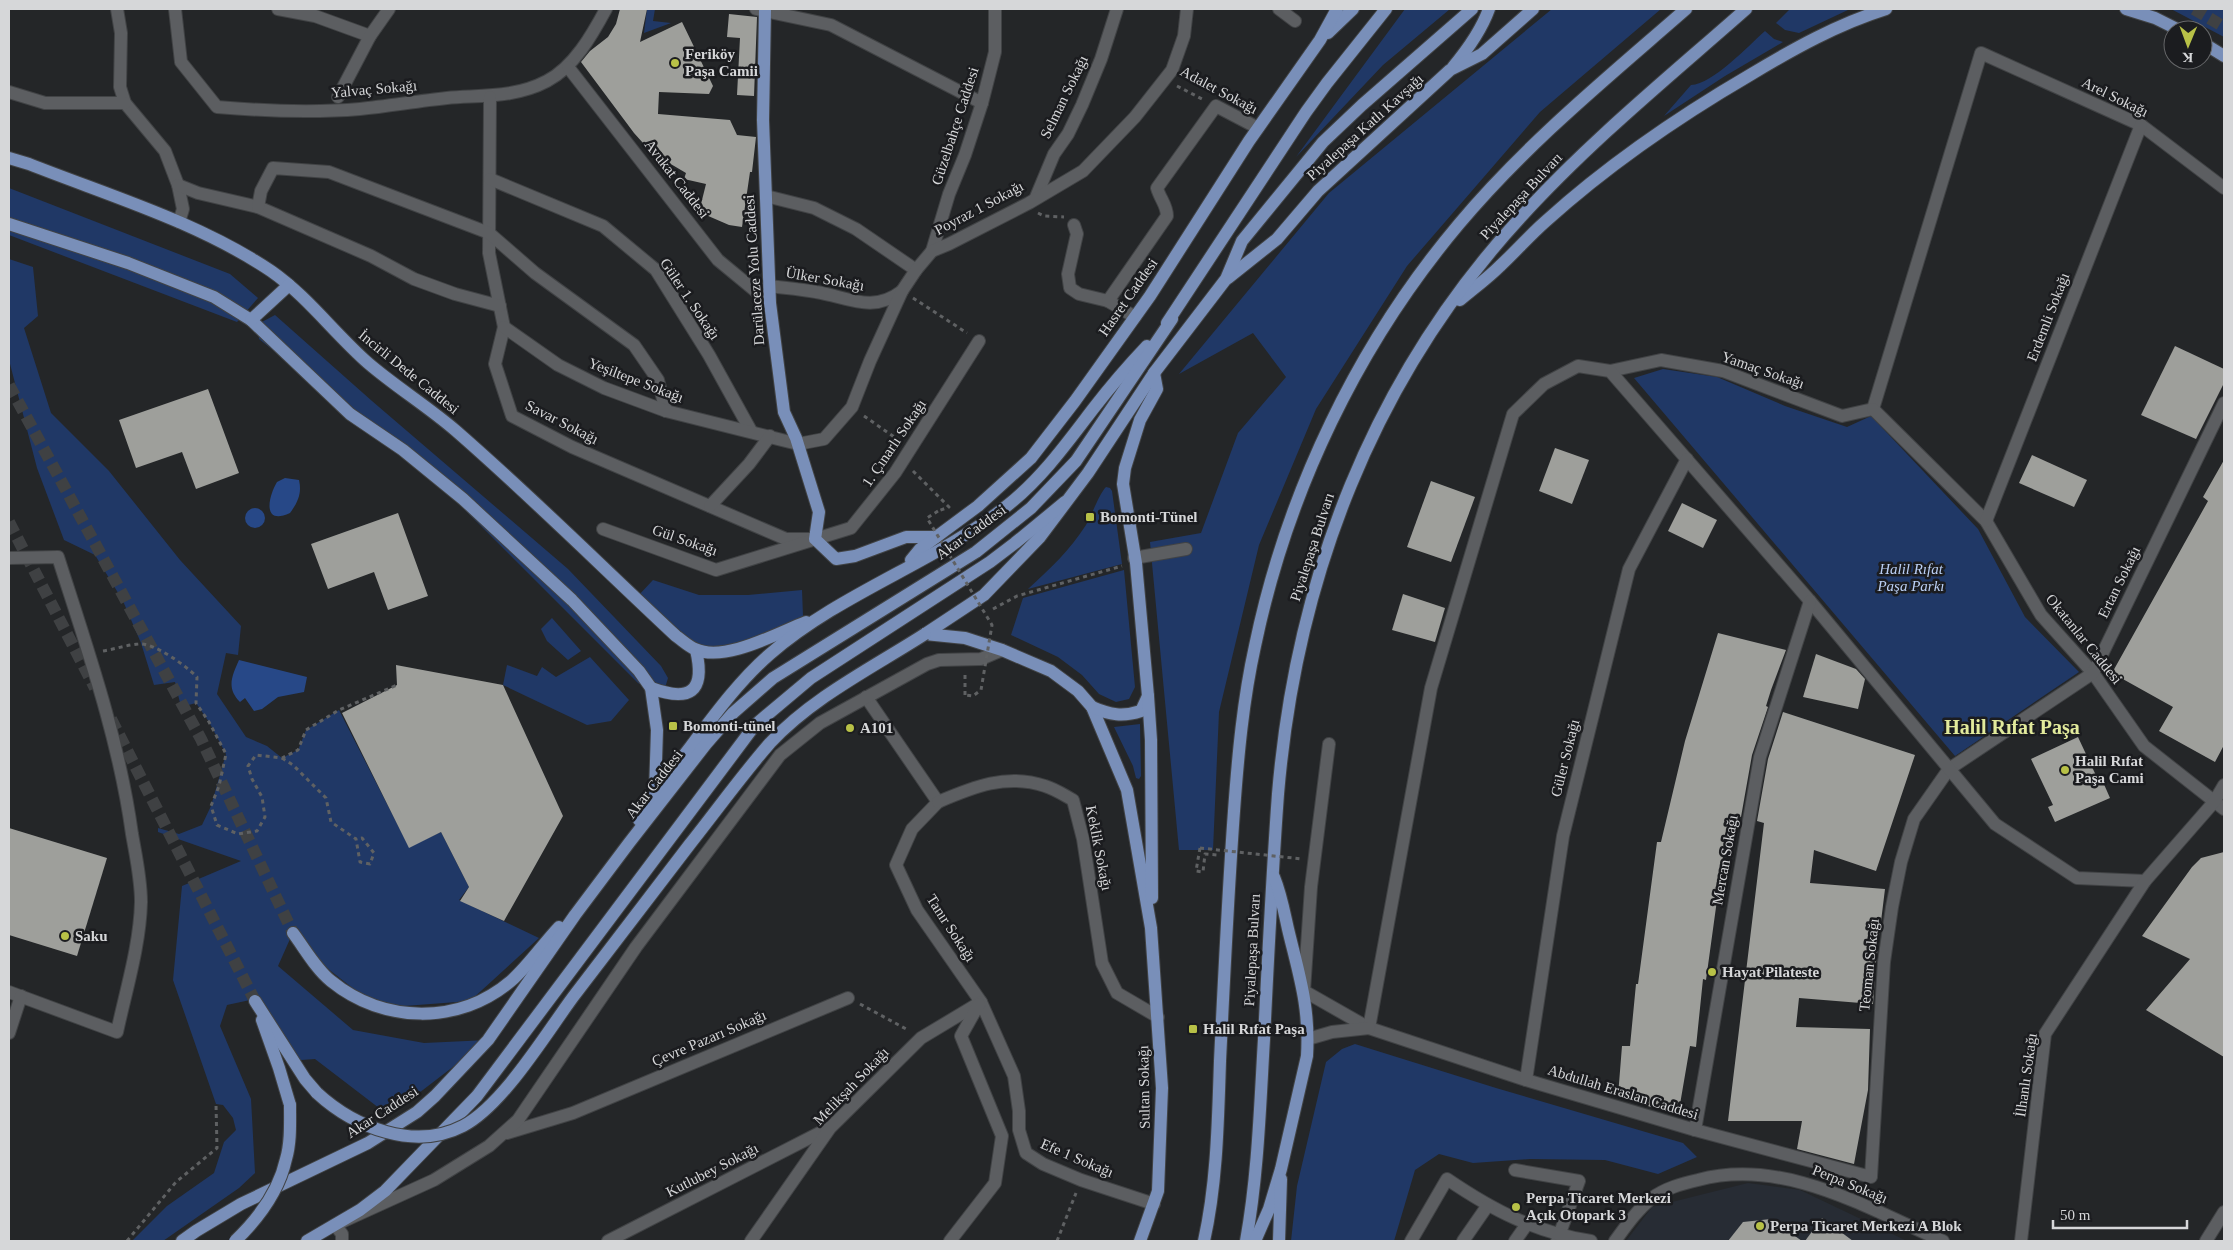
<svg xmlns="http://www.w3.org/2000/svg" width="2233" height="1250" viewBox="0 0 2233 1250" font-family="Georgia,serif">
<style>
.built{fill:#272c34}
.green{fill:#203866}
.water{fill:#274887}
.building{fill:#9e9f9b}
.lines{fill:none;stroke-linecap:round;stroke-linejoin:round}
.major-tunnel{stroke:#3f4143;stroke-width:12;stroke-dasharray:12 6;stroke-linecap:butt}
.minor-casing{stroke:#414345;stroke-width:14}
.major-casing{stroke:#414345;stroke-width:14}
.path{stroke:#5f6163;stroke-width:3;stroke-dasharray:4 4;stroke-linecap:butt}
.minor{stroke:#5c5e61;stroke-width:12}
.major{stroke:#798fb9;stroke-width:12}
.major-bridge-casing{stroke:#414345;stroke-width:14;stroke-linecap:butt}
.path-bridge{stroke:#5f6163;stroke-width:3;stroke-dasharray:4 4;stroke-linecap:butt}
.major-bridge{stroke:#798fb9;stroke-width:12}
.poi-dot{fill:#b8c147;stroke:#1b1c1f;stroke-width:2}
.labels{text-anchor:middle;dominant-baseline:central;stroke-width:5;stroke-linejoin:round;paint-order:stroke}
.poi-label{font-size:15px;font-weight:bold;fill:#d6d7d9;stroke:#1b1c1f;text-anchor:start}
.street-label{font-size:15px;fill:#d6d7d9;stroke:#1b1c1f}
.park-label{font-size:15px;font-style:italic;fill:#bacff4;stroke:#1b1c1f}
.district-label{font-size:20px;font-weight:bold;fill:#e2ea9c;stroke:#1b1c1f}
</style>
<rect width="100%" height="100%" fill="#242628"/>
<polygon class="built" points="1748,1183 1800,1190 1907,1241 1626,1241 1652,1207"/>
<g class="green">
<polygon points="647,9 655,9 653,21 671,23 644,33"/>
<polygon points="1405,9 1450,9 1383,65 1296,157"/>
<polygon points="1552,9 1661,9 1540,112 1407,266 1316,409 1259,545 1219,712 1213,850 1179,850 1150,542 1201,533 1238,433 1286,377 1253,333 1179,374 1329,193"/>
<polygon points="1790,9 1850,9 1799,33 1785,30 1776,23"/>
<polygon points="2171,9 2224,9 2224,37"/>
<path d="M1765,31L1774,39L1783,42L1725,76L1664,116L1691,85C1713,84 1748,46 1765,31Z"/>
<polygon points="9,188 230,274 258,298 237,322 9,235"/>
<polygon points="9,259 33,267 38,316 24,328 51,413 109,471 180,560 241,626 238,655 226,653 217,694 246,737 267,746 282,758 298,750 306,730 339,710 409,847 441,832 469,887 459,900 539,938 470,1001 378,1008 290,939 278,966 353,1030 424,1043 488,1040 402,1106 379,1108 315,1059 301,1060 286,1056 250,1000 227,1005 220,1026 251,1099 255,1173 239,1188 163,1241 132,1241 167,1206 214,1173 224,1142 236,1130 233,1118 223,1105 216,1104 173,980 182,886 241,861 158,832 158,828 179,834 202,825 211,806 226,754 209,722 196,703 181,707 175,682 154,685 141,643 123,601 95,555 64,540 37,468 9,360"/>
<polygon points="275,315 372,401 568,569 661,666 668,678 665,688 656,694 638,683 431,476 259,339 258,329 260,323"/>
<polygon points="1663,369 1717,377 1785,406 1847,427 1871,416 1978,529 2025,617 2079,672 1955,756 1634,378"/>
<path d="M1106,487L1110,488L1112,491L1122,564L1028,589C1050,569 1070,550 1086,525C1092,515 1099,494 1106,487Z"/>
<polygon points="1124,570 1135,687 1129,699 1116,702 1099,694 1082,675 1058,657 1011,635 1023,598"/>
<polygon points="653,580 699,595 748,595 802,590 803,616 785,630 743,648 696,650 637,597"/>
<polygon points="552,618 581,651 568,660 547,641 541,629"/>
<polygon points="590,657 629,700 611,721 587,725 503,685 507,665 537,676 542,667 556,677"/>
<polygon points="1140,724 1141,776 1139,779 1136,778 1133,766 1114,727"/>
<polygon points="1355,1044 1496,1088 1683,1143 1697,1157 1658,1174 1605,1160 1530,1159 1473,1163 1439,1154 1415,1170 1394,1241 1291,1241 1297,1186 1326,1062 1342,1049"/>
</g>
<g class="water">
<path d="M285,478L299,480C302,493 298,502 290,513C262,526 268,497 277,482Z"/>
<circle cx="255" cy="518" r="10"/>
<path d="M239,660L307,677L304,692L278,697L262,709L254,711L245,698L240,702C226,688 232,676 239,660Z"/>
</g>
<g class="building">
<polygon points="620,9 647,9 640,42 682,22 713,86 709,94 659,92 658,114 730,120 737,135 756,137 752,172 750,172 742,227 729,225 699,212 706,184 684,179 686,173 652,153 634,133 581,62 590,51 608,37 616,24"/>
<polygon points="729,14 757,17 754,96 737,95 740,38 727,37"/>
<polygon points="2175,346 2224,369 2224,383 2196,439 2141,415"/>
<polygon points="208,389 239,473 196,489 182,452 136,468 119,420"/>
<polygon points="1555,448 1589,460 1572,504 1539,491"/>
<polygon points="2032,455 2087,480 2074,507 2019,483"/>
<polygon points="2224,460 2224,745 2215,762 2159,731 2173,707 2112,673 2208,501 2203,497"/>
<polygon points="1431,481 1475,497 1451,562 1407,547"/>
<polygon points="1682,503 1717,520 1703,548 1668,531"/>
<polygon points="398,513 428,596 388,610 374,572 328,589 311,544"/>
<polygon points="1403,594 1445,608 1435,642 1392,630"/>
<polygon points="1718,633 1786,650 1771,690 1766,706 1768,707 1752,755 1741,817 1736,815 1728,850 1724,849 1706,980 1703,979 1696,1047 1690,1046 1678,1116 1618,1096 1622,1046 1630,1046 1636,984 1638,984 1657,842 1661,842 1685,741"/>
<polygon points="1816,654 1856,669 1865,679 1858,709 1803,697"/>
<polygon points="396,665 503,685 563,816 504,921 460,901 469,887 441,832 409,848 342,713 397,685"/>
<polygon points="1783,712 1915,755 1876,871 1814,850 1810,883 1885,889 1876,962 1873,1004 1799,998 1796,1027 1870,1029 1868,1090 1854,1164 1797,1149 1802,1121 1728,1121 1764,823 1757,821 1768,759"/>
<polygon points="2078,737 2100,784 2103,782 2110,798 2055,822 2048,807 2053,805 2031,759"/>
<polygon points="9,828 107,858 77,956 9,935"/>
<polygon points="2224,852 2224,1057 2146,1010 2190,959 2142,936 2192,867 2201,858"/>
<polygon points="1822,1218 1853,1241 1805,1241"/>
<polygon points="1771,1219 1802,1241 1728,1241 1743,1222"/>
</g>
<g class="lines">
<g class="major-tunnel">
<polyline points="2194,9 2224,27"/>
<polyline points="9,385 201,739 293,933"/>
<polyline points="9,522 95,688"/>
<polyline points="111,719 255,1001"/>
</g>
<defs>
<g id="minor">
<polyline points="117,9 121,33 120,87 125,103 165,151 178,185 183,209 179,222"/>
<path d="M175,9L181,62L217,107C264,111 313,113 360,109C389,106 418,101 447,98C481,95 515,98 547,81C574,67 592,35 606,9"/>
<polyline points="278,9 315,16 370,36"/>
<polyline points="756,9 831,25 982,103"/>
<polyline points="1279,9 1295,21"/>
<polyline points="568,67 718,260 770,303"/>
<polyline points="9,92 45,103 125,103"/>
<polyline points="338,97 370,36 389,9"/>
<polyline points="490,97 489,253 504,327 495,364 512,416 572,447 786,539 815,539"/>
<polyline points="490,179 603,226 656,270 709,355 751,431"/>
<polyline points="178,185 198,193 258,207 371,256 414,279 455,294 500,306"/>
<polyline points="766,196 814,208 856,229 916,270"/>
<polyline points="1036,197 1054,154 1068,134 1082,105 1101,59 1117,9"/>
<polyline points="258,207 261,191 273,168 329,172 489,233 535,273 634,345 658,380 666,411"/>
<polyline points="1074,225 1077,234 1068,274 1070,288 1079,294 1108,301"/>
<polyline points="932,251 949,194 965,155 982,103 995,52 995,9"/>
<path d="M769,286C785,288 801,289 816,292C848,297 872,314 902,291"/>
<path d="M1135,317L1108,301L1167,216C1167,205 1160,199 1157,188L1216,106L1258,128"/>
<polyline points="504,327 558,365 604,388 666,411 798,444 824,439 852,407 870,361 902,291 916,270 932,251 949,244 1029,203 1083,171 1135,117 1172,70 1184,36 1187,9"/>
<polyline points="1610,371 1661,360 1723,371 1842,416 1873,409"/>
<polyline points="1873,409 1981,53 2141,125 2224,188"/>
<polyline points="1873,409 1986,521 2041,615 2093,673 2144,746 2224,809"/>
<polyline points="710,506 749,464 770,436"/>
<polyline points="1986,521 2141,125"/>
<polyline points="603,529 716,570 851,528 895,473 979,341"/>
<path d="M9,558L58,557C87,648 119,739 132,834C136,857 141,879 141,902C140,945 126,990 117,1032L9,992"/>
<polyline points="1134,558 1186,549"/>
<polyline points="866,697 938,802 912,829 896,865 917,910 981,1002 1014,1076 1019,1111 1019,1130 1026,1153 1043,1164 1081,1180 1154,1204"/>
<polyline points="1329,744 1311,887 1304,991 1369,1028 1526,1080 1695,1130 1871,1177 1884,962 1892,907 1901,862 1914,819 1949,769 2093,673 2224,403"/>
<path d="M938,802C973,787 1007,773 1045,786C1055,789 1064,795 1073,800L1083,839L1102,963L1117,993L1158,1017"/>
<polyline points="1369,1028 1431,688 1513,414 1544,384 1578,366 1610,371 1810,601 1995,824 2077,878 2145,881"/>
<polyline points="9,1033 21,996"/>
<polyline points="1308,1039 1332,1032 1369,1028"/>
<polyline points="1526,1080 1563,836 1629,569 1687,459"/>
<polyline points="1695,1130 1760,757 1810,601"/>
<polyline points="507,1133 573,1113 848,998"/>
<polyline points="1515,1170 1579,1181 1557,1241"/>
<polyline points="342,1241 342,1234 335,1225 434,1180 489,1146 518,1120 636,947 780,755 820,723 927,664 939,660 981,659 1002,650"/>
<polyline points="608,1241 829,1128"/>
<polyline points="751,1241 830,1128 921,1038 981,1002"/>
<polyline points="950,1241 995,1183 1002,1136 961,1036 979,1004"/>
<path d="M1411,1241L1447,1179C1494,1211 1535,1232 1591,1241"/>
<polyline points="1463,1241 1488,1205"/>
<polyline points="1515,1241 1527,1224"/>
<path d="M1615,1241C1626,1226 1637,1210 1652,1198C1666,1188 1681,1184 1698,1180C1784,1157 1866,1208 1943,1241"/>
<polyline points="2021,1241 2045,1034 2145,881 2214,802 2224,785"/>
<polyline points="2206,1241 2224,1212"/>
</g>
<g id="major">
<polyline points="765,9 763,120 770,303 784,412 796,438 819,512 815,539 836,559 855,556 906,537 936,537"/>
<polyline points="2126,9 2155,18 2179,30"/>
<polyline points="1328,33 1353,9"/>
<polyline points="2203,43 2224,56"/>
<path d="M1453,67C1468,49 1481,31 1489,9"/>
<path d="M9,158L29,164C110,196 198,222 271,271C307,296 335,334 368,363C396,387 427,406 455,430C531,496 602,567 676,636C682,640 688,646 695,649C725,663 777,633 806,622"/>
<polyline points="9,224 128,263 214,297 251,320 350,414 403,450 463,499 572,600 639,671 651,688 657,730 655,792"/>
<polyline points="1228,278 1277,239 1318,191 1450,70 1482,54 1533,9"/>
<path d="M1460,300C1473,289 1488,278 1500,266C1516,251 1530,235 1546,221C1608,165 1678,117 1750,75C1793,49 1838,24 1886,9"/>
<polyline points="251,320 289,285"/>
<polyline points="1167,323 1306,112 1327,83 1386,9"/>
<polyline points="911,560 920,549 978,506 1031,458 1075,401 1150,296 1249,141 1320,40 1337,9"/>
<polyline points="925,634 984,595 1040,537 1088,473 1154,373 1226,279 1242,241 1323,142 1362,105 1472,9"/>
<polyline points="925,634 965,638 1002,650 1051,671 1078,691 1092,707 1127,790 1151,928 1162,1088 1158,1191 1140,1241"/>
<path d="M651,688C689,702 706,693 696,650"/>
<path d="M1092,707C1110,715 1123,717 1141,711L1148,696"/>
<path d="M639,820C652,793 673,770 691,746C715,714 740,680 770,654C840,593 936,562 1008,505C1042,478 1067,443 1093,409C1110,387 1128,366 1147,346"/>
<polyline points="1152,898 1151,740 1148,696 1136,563 1123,484 1125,468 1140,420 1157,389 1154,373"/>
<path d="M293,933C305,949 316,969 331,981C384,1024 459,1025 511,981C528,966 543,944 559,927"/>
<polyline points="255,1001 305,1079 317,1093"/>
<polyline points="262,1020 279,1068 290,1105"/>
<polyline points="182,1241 196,1231 241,1204 368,1143 417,1112 435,1096 488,1040 575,915 629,843 706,744 733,713 773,678 976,552 1031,508 1076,461 1172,319"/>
<polyline points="307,1241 360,1210 385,1191 477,1096 755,725 811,678 990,562 1015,543 1065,502"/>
<path d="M1204,1241C1217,1183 1218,1121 1220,1061C1224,978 1228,894 1234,811C1238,756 1243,700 1255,646C1287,492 1358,344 1459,224C1526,144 1607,78 1686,9"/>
<path d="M1246,1241C1258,1175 1260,1106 1264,1039C1268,958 1272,876 1278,794C1296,579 1373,378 1520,218C1589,142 1670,76 1746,9"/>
<path d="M1255,1241L1269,1209L1281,1169L1307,1056C1310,1007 1299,975 1288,929C1284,911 1281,894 1274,877"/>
<polyline points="1279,1241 1281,1179"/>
</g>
</defs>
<use href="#minor" class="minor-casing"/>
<use href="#major" class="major-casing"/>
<g class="path">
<polyline points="1177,86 1204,100"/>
<polyline points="1038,213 1044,216 1064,217"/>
<polyline points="913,298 967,333"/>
<polyline points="864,416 900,441"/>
<polyline points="913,471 949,507 938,511"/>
<polyline points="993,609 1017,596 1122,566"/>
<path d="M103,651C115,649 127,645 138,644C154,642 186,666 197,677L196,703L209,722L226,754L219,786L211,806L217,825L238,834L257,831L265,817L262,797L252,779L248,766L256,755L282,758L298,750L306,730L339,710L397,685"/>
<polyline points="965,695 965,674"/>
<polyline points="282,758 293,765 326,798 331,822 356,839 360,862 370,864 374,853 362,838 356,839"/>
<polyline points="1200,848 1196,871 1203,872 1205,854 1218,855"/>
<polyline points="860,1004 908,1030"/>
<polyline points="127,1241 176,1182 217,1148 216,1104"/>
<polyline points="1057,1241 1076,1193"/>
</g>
<use href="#minor" class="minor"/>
<use href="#major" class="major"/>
<defs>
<g id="major-bridge">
<path d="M317,1093C355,1128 415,1151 463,1126C503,1105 545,1035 573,997C612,946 651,895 690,844C717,810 742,775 770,743C813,697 872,668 925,634"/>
<path d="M235,1241C258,1219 279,1191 286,1159C291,1142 290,1123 290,1105"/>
</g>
</defs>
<use href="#major-bridge" class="major-bridge-casing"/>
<g class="path-bridge">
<polyline points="938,511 927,518 992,625 981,690 973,696 965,695"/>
<polyline points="1200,848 1302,859"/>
</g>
<use href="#major-bridge" class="major-bridge"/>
</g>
<g class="poi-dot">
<circle cx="675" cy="63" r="5"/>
<rect x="1085" y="512" width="10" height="10" rx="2.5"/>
<rect x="668" y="721" width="10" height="10" rx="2.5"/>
<circle cx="850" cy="728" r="5"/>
<circle cx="2065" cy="770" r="5"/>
<circle cx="65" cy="936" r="5"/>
<circle cx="1712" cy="972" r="5"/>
<rect x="1188" y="1024" width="10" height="10" rx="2.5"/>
<circle cx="1516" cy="1207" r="5"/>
<circle cx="1760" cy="1226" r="5"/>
</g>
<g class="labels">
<g class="poi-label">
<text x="685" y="54">Feriköy<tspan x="685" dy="17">Paşa Camii</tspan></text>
<text x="1100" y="517">Bomonti-Tünel</text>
<text x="683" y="726">Bomonti-tünel</text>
<text x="860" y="728">A101</text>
<text x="2075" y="761">Halil Rıfat<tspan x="2075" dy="17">Paşa Cami</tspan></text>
<text x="75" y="936">Saku</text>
<text x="1722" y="972">Hayat Pilateste</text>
<text x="1203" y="1029">Halil Rıfat Paşa</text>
<text x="1526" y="1198">Perpa Ticaret Merkezi<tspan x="1526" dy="17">Açık Otopark 3</tspan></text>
<text x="1770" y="1226">Perpa Ticaret Merkezi A Blok</text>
</g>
<g class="street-label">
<text transform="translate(374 89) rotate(-5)">Yalvaç Sokağı</text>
<text transform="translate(1219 90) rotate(28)">Adalet Sokağı</text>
<text transform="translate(1064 97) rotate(-64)">Selman Sokağı</text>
<text transform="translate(2115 97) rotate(26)">Arel Sokağı</text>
<text transform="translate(955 126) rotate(-72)">Güzelbahçe Caddesi</text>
<text transform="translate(1365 127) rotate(-42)">Piyalepaşa Katlı Kavşağı</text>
<text transform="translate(677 179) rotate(52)">Avukat Caddesi</text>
<text transform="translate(1521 196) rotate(-47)">Piyalepaşa Bulvarı</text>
<text transform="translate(979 208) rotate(-28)">Poyraz 1 Sokağı</text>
<text transform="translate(754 270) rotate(-94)">Darülaceze Yolu Caddesi</text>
<text transform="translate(825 279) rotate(10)">Ülker Sokağı</text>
<text transform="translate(1128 297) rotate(-55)">Hasret Caddesi</text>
<text transform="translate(690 299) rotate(56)">Güler 1. Sokağı</text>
<text transform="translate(2048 317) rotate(-69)">Erdemli Sokağı</text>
<text transform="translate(1763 370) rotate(19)">Yamaç Sokağı</text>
<text transform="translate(409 372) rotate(39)">İncirli Dede Caddesi</text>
<text transform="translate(636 380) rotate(21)">Yeşiltepe Sokağı</text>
<text transform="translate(562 422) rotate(27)">Savar Sokağı</text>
<text transform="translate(894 443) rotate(-56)">1. Çınarlı Sokağı</text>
<text transform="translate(971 532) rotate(-36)">Akar Caddesi</text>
<text transform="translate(685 540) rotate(19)">Gül Sokağı</text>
<text transform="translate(1312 547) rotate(-72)">Piyalepaşa Bulvarı</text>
<text transform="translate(2119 582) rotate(-64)">Ertan Sokağı</text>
<text transform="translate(2084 639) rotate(51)">Okatanlar Caddesi</text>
<text transform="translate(1565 758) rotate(-76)">Güler Sokağı</text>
<text transform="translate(654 784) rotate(-52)">Akar Caddesi</text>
<text transform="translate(1099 848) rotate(79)">Keklik Sokağı</text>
<text transform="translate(1725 860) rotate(-80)">Mercan Sokağı</text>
<text transform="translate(951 928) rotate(57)">Tanır Sokağı</text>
<text transform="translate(1252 950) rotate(-87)">Piyalepaşa Bulvarı</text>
<text transform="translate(1869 965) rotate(-84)">Teoman Sokağı</text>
<text transform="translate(709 1038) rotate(-23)">Çevre Pazarı Sokağı</text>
<text transform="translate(2026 1075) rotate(-82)">İlhanlı Sokağı</text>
<text transform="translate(851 1086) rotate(-46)">Melikşah Sokağı</text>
<text transform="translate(1144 1087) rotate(-91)">Sultan Sokağı</text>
<text transform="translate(1623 1092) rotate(17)">Abdullah Eraslan Caddesi</text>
<text transform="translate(382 1112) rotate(-33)">Akar Caddesi</text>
<text transform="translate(1077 1158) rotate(23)">Efe 1 Sokağı</text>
<text transform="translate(712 1170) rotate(-27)">Kutlubey Sokağı</text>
<text transform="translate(1850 1184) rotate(22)">Perpa Sokağı</text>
</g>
<g class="park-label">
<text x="1911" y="569">Halil Rıfat<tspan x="1911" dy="17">Paşa Parkı</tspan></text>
</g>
<g class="district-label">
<text x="2012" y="727">Halil Rıfat Paşa</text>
</g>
</g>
<rect width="2233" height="1250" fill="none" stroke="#d6d7d9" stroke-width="20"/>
<g transform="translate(2188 45) rotate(181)"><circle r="24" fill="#1b1c1f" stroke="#666769"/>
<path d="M0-4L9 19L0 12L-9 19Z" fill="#b8c147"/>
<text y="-8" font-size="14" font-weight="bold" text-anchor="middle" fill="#d6d7d9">K</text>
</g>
<path d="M2053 1220v8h134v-8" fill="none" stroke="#d6d7d9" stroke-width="2.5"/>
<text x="2060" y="1220" font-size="15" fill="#d6d7d9" stroke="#1b1c1f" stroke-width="4" paint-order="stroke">50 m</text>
</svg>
